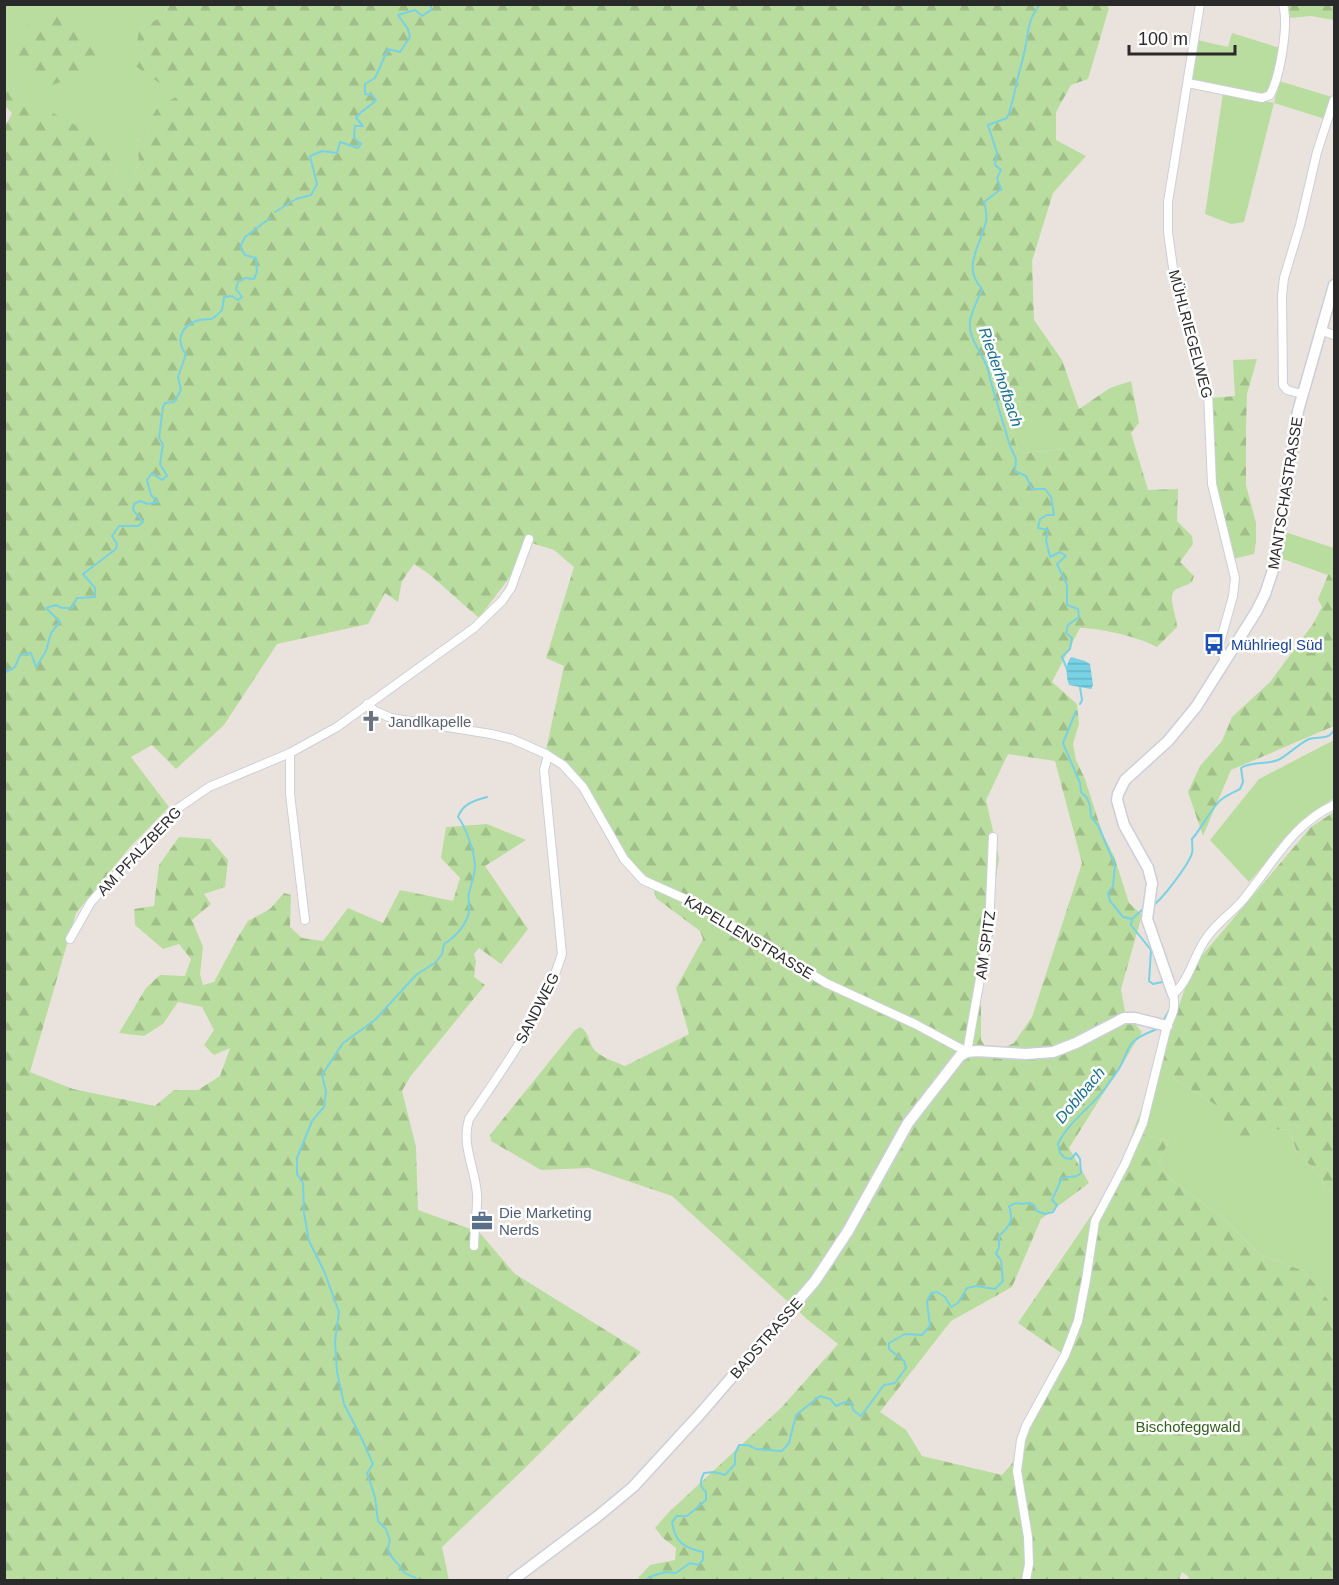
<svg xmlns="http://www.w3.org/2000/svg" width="1339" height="1585" viewBox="0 0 1339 1585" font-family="Helvetica,sans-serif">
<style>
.grass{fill:#b9dd9e}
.forest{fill:url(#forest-firs);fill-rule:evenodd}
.water{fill:url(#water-rules)}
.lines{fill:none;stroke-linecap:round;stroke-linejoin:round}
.stream{stroke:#78d1e4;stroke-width:2}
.minor-casing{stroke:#cbcfda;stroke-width:10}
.tertiary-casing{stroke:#cbcfda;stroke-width:13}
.minor{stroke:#fff;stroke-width:8}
.tertiary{stroke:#fff;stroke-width:10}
.labels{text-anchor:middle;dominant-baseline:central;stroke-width:5;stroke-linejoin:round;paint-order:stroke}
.street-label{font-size:15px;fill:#2a2a2a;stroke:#fff}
.transit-label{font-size:15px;fill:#164399;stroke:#fff;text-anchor:start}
.worship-label{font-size:15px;fill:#5b616d;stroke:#fff;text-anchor:start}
.service-label{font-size:15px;fill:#4e5e75;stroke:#fff;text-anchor:start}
.park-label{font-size:15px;fill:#336020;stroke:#fff}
.water-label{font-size:16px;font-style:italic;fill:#19718e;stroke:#fff}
</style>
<defs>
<pattern id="forest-firs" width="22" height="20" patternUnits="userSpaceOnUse" patternTransform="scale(1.5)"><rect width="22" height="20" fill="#b9dd9e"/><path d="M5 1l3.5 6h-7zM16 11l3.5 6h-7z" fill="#9fbe88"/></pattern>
<pattern id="water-rules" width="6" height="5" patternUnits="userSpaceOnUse" patternTransform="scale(1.5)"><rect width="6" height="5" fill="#78d1e4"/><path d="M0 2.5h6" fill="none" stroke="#68b4c4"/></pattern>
</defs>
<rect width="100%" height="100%" fill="#eae3dd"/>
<g class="grass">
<polygon points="5,5 168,5 163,16 139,29 179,96 137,140 139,162 122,195 114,167 5,82"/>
<polygon points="1232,33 1280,48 1270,89 1265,96 1191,80 1197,40 1228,47"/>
<polygon points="1279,81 1332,97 1325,119 1274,103 1244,222 1231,224 1205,214 1223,93 1274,103"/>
<polygon points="1022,401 1035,408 1066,440 1066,449 1023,453 1017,449 1012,431 1003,409 1009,403"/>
<polygon points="1285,532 1334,548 1333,559 1334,560 1334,570 1328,575 1280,558"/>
<polygon points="1334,740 1334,798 1303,820 1249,882 1210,840 1259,779"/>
<polygon points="1153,1078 1173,1078 1219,1107 1269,1130 1289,1129 1297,1152 1322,1177 1325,1189 1334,1193 1334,1307 1304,1271 1260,1255 1223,1218 1171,1180 1159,1162 1169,1141 1133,1132"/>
</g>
<g class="forest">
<path d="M168,5H1106L1109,8L1088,79L1071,85L1056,112V140L1086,156L1053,193L1032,261L1034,320L1062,360L1079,409L1110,388L1131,381L1139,423L1131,433L1148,490L1178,489L1177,521L1192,536L1193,544L1180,562L1194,576L1192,582C1187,586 1177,587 1174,591C1168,599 1177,617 1177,627L1157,647C1138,637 1101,628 1080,628L1052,682L1077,704L1079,724L1073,744L1076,760L1085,779L1103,835L1114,856L1129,903L1142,915L1121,989L1125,1012L1142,1032L1069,1148L1089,1183L1041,1219L1012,1287L951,1321L880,1412L906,1430L922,1456L1002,1475L1015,1460L1061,1353L1018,1323L1116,1179L1133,1132L1169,1141L1159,1162L1171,1180L1223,1218L1260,1255L1304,1271L1334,1307V1580H1189L1188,1576L1182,1572L1179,1580H642L638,1578L650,1565L675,1560L676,1548L663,1538L655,1528L668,1513L782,1407L838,1344L808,1320L672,1196L589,1168L541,1170L491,1141L490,1135L574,1031L580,1027C589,1032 588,1040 593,1048C600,1058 615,1061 625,1066L689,1034L676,988L703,939L700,931L656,898L651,880L627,859L585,783L561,760L546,750L564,666L546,658L574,567L554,550L528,542L515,570L479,618L429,574L414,564L402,581L398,602L385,593L368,624L277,644L224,725L176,769L152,745L131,757L169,807L130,847L76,913L30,1072L73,1089L155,1106L174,1090H198L220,1076L230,1048L214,1055L204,1045L214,1030L202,1007L178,1002L163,1024L144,1036L119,1033L146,988L160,975L185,976L191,959L179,944L163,949L135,925L134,909L154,906L159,865L179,837L210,839L228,860L225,887L204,894L211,904L192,920L203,947L200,974L203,985L214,982L238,937L248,921L270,909L284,893L291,895L290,927L302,938L323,941L348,908L383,923L400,890L453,901L460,878L441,858L446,827L487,824L526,840L485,866L528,929L501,964L479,948L474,954L476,961L474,977L485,985L410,1077L402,1091L416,1147L418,1210L479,1232L515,1274L641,1352L525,1468L442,1547L449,1580H5L4,129L12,113L5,106V82L29,100L99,138L114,167L122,194L139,162L137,141L158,107L178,96L134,65L139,29L163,16ZM1022,401C1043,412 1048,429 1066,440V449L1023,453L1017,449L1012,431L1003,409L1009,403ZM1008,754L1055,761L1082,863L1032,1017L1014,1043L998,1050L987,1049L981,1040V971L999,858L986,800Z"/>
<polygon points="1287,5 1334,5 1334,20 1311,16 1290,18"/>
<polygon points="58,16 98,51 85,74 49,86 18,65 11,46 31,22"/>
<polygon points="1257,359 1247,394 1246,427 1246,485 1256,523 1256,542 1254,554 1233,559 1216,497 1212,398 1235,396 1233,360"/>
<polygon points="1334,570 1334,726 1231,770 1203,836 1188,792 1200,766 1222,741 1232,717 1270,682 1313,624 1322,607 1318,599 1328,575"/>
<polygon points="1334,812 1334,1193 1325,1189 1322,1177 1297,1152 1289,1129 1269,1130 1250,1148 1220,1128 1219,1107 1173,1078 1153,1078 1193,966 1311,827"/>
</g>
<path class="water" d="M1071,657L1085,661L1090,664L1093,685L1091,689L1069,685C1066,677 1065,664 1071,657Z"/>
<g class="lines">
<g class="stream">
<path d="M1040,4C1027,22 1029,29 1025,49C1023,61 1018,74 1016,86C1013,98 1012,107 1007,118L988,125L997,153L995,165L1001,170L997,178L1001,189L984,202C985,208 988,216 986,221C981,246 961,266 982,289C978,299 972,310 970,321C967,341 989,359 990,379L1010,446L1016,459L1015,471L1026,476L1032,489H1045L1051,497L1054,515H1047L1040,519L1038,528L1048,530L1046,540L1050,557L1060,552L1066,556L1057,564L1067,585V605L1078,609L1079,617L1068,625L1066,633L1072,638L1070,649L1062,657L1067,669"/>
<path d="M275,212L296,199L311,195L317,184L310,156L322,151L337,153L340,142L358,148L361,144L354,138L355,126H363L356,118C361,110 370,107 376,100L372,95L365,94V84L375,78L388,49L400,52L410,37L408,29L398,15L415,10L422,16L431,10V4"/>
<path d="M4,673L15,667L20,655L31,653L36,667L46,651L51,633L60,622L46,608L56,605L62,608H72L77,598L95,597V588L83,574L116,549L117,544L112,536L119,526H138L143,522L133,510L134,504L140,501L148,504L158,502L151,495L147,480L152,473L162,480L167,476L160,464L163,444L159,438L163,407L165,403L174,402L181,390L178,377L186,354C176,341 180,327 196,321C201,319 206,320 211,319C215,318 219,313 222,310L224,297L232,296L238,300L242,297L236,289L238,282L245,278L254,279L257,272L256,258L245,255L240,247L245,237L270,218"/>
<polyline points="1080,687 1082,700 1080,704"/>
<polyline points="1076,711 1063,743 1080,783 1081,792 1087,798 1090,806 1091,817 1098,825 1115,865 1113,886 1108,893 1110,901 1123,917 1132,919"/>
<path d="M1152,906C1162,900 1189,864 1192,853C1193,849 1192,843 1192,839C1202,828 1212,806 1222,799C1227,795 1234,792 1240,789L1243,782L1241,768C1252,761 1266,765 1278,760C1287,756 1298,744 1309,739C1318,736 1328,741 1334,730"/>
<polyline points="1144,908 1132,919 1131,925 1151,950 1149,981 1153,984 1162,982 1165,984"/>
<polyline points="1163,1021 1170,1009"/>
<path d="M418,1580C414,1576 410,1576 405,1573C401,1570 400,1565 396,1562C389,1554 385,1552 390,1541L386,1529L378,1521L375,1497L367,1473L373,1464L360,1435L344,1404L337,1372L335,1342L339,1312L324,1271L309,1241L304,1213L303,1183L297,1174V1158L312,1121L324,1107L326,1091L322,1075L343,1043L375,1020L416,975L436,962L442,954L444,944C455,937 467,925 469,911C470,905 467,898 469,893C471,884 475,875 475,865C474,852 466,827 458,817C463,803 474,801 487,797"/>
<path d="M647,1580L649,1577L665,1572L676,1573L690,1563L698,1565L703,1560V1552C684,1548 675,1542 672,1522L677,1516H687L706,1500V1492C699,1486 700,1481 704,1473L714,1472L725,1475L735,1464V1454L739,1445H748L756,1449L782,1451L789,1443L796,1415L820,1396L830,1399L836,1406L845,1402L851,1403L853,1410L861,1416L884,1385L895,1383L906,1368L904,1361L889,1349V1343L905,1334L922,1335L930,1326L927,1302L931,1293L937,1292L945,1297L951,1307L958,1303L967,1288L976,1286L995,1289L1003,1281L1001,1260L996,1254L999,1247V1236C1010,1226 1014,1221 1009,1206L1016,1203L1022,1204L1028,1203L1034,1205L1037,1211L1045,1214L1053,1212L1057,1205L1052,1200L1062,1178L1077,1176L1081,1173L1080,1159L1076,1153L1071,1159L1065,1158L1060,1153L1058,1144C1069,1120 1094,1106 1109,1083C1113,1077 1119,1070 1122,1063C1126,1056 1127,1048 1133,1042C1140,1035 1148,1033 1157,1029"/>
</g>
<defs>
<g id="minor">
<polyline points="1200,4 1168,202 1168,232 1173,268 1180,303 1208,392 1212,484 1235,578 1233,596 1219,646 1225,660"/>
<path d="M1188,83L1262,98L1270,95C1280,76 1289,26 1283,4"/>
<polyline points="1320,330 1334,335"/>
<polyline points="1302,394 1287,390 1283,385 1282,296 1284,278 1300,225 1317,152 1334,100"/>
<polyline points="367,704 375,711 391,718 491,734 512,739 546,754 563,765 583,787 624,859 643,880 701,906 826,983 915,1024 967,1052 989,928 993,837"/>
<polyline points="290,753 290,794 305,920"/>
<polyline points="70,939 91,902 174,811 209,787 290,753 337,727 474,628 502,601 511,588 529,539"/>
<path d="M474,1246C474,1231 478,1208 477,1194C475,1168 461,1145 469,1119C504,1067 543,1015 562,954L544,770L548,756"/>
<path d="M1026,1580L1029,1564L1028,1537L1017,1471L1021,1440L1026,1426L1065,1355L1078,1321L1086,1280L1095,1221L1125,1164L1143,1123L1167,1026C1173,1014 1176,1007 1173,994C1188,983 1194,956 1205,940C1215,924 1231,914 1243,900C1272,865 1292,824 1334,805"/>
</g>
<g id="tertiary">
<polyline points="1173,994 1147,919 1152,883 1148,868 1124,825 1117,800 1118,794 1125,780 1168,741 1196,707 1256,612 1265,594 1275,564 1298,411 1334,285"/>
<polyline points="513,1580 598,1516 633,1487 700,1414 815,1281 848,1231 908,1123 960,1056 967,1052 977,1051 1026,1054 1053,1052 1076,1043 1124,1018 1135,1018 1167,1026"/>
</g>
</defs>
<use href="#minor" class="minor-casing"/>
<use href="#tertiary" class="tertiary-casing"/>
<use href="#minor" class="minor"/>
<use href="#tertiary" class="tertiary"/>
</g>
<defs>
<symbol id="bus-bare" viewBox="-9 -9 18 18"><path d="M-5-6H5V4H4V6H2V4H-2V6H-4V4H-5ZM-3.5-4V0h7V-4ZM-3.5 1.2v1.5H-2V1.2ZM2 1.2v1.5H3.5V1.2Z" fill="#1a4fb4" stroke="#fff" stroke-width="2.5" paint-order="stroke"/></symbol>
<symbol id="church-bare" viewBox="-9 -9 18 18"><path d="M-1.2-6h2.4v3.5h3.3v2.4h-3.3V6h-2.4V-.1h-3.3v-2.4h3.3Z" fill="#6b7280" stroke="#fff" stroke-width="2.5" paint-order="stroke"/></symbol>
<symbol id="office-bare" viewBox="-9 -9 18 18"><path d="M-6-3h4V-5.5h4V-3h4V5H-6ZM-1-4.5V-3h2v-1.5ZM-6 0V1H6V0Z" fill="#5c6f8a" stroke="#fff" stroke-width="2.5" paint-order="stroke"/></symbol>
</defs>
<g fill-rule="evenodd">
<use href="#bus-bare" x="1199" y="629" width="30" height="30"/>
<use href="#church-bare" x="356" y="706" width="30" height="30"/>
<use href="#office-bare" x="467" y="1206" width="30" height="30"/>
</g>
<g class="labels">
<g class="street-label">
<text transform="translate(1191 334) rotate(75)">MÜHLRIEGELWEG</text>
<text transform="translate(1285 493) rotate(-81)">MANTSCHASTRASSE</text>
<text transform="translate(139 851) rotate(-47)">AM PFALZBERG</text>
<text transform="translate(749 937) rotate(31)">KAPELLENSTRASSE</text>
<text transform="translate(985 945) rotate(-82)">AM SPITZ</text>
<text transform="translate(537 1008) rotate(-63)">SANDWEG</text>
<text transform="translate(766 1338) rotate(-49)">BADSTRASSE</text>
</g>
<g class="transit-label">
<text x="1231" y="644">Mühlriegl Süd</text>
</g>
<g class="worship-label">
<text x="388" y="721">Jandlkapelle</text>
</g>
<g class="service-label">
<text x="499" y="1212">Die Marketing<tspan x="499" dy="17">Nerds</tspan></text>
</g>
<g class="park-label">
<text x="1188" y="1426">Bischofeggwald</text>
</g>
<g class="water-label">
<text transform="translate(1001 377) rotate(71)">Riederhofbach</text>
<text transform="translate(1080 1095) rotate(-50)">Doblbach</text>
</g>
</g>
<rect width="1339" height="1585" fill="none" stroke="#2a2a2a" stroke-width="12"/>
<path d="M1129 45v9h106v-9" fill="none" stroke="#2a2a2a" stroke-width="3"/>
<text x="1138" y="45" font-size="18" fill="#2a2a2a" stroke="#ffffff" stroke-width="4.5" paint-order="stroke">100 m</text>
</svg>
